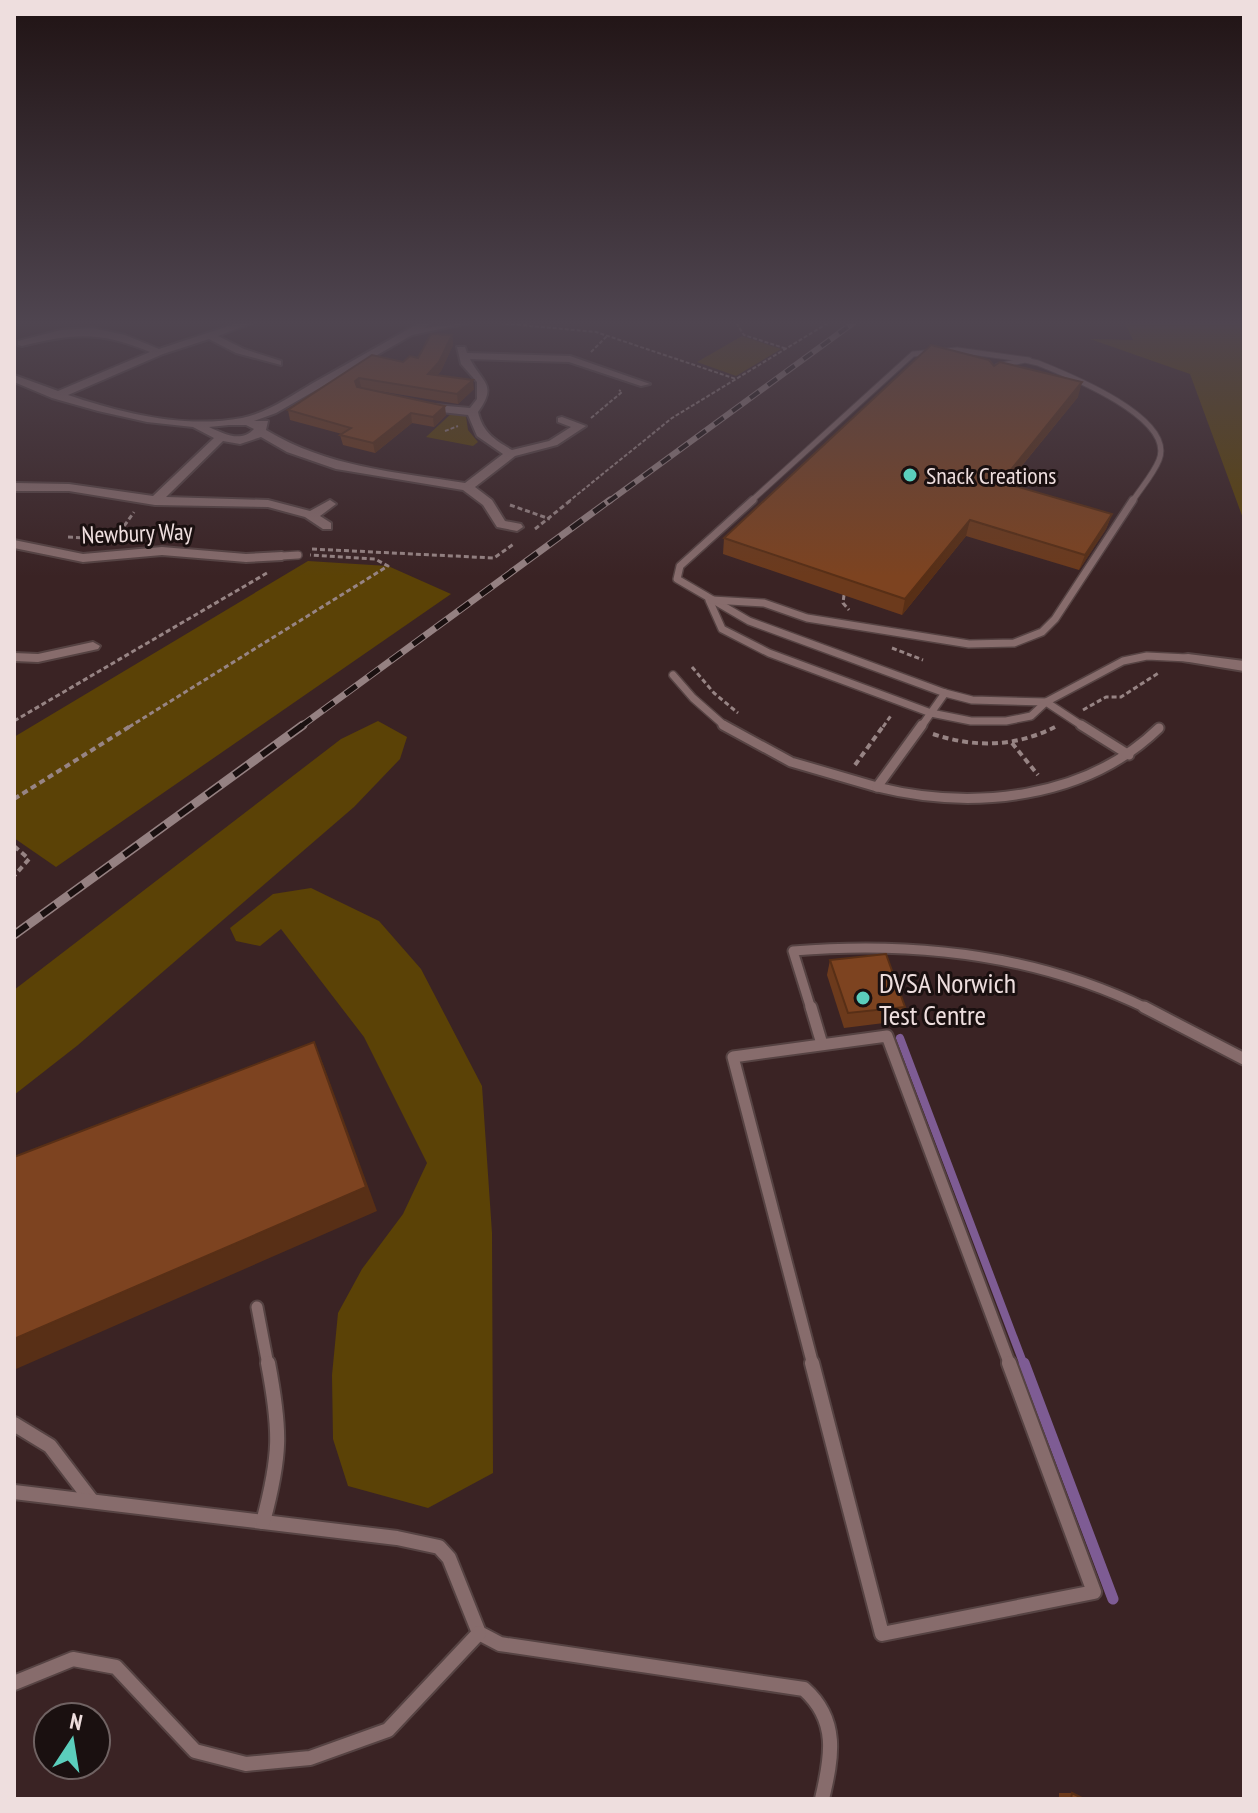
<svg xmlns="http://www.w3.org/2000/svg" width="1258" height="1813" viewBox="0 0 1258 1813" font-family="'PT Sans Narrow',sans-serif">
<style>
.green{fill:#5b4206}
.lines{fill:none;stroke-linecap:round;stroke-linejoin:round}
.stream-far1{stroke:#7e5c94;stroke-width:8}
.stream{stroke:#7e5c94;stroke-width:11}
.lane-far4-casing{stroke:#564343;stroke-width:7}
.lane-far3-casing{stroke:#564343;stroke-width:10}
.lane-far2-casing{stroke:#564343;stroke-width:13}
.lane-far1-casing{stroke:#564343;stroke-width:15}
.lane-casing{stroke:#564343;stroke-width:18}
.street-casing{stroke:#564343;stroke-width:4}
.path-far2{stroke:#978484;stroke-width:2;stroke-dasharray:4 2;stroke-linecap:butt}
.path-far1{stroke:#978484;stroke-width:3;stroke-dasharray:5 3;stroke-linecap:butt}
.path{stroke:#978484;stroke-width:4;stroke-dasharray:6 4;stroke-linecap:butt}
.lane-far4{stroke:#876c6c;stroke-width:5}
.lane-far3{stroke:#876c6c;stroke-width:7}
.lane-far2{stroke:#876c6c;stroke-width:9}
.lane-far1{stroke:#876c6c;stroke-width:11}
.lane{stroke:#876c6c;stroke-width:14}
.street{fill:#876c6c;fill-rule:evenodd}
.rail-far2-casing{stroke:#958182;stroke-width:6}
.rail-far1-casing{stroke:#958182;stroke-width:7}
.rail-casing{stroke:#958182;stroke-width:9}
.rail-far2{stroke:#1a1010;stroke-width:4;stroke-dasharray:11;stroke-linecap:butt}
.rail-far1{stroke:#1a1010;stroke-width:5;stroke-dasharray:14;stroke-linecap:butt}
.rail{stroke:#1a1010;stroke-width:6;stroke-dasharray:17;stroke-linecap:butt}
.wall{fill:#6c3a1c}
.shaded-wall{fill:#582f16}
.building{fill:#7d4320;stroke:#582f16;stroke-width:2}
.poi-dot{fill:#5bcebc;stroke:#1a1010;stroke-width:3}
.labels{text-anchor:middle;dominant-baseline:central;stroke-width:6;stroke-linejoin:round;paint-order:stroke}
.far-poi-label{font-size:24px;fill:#eedede;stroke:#1a1010;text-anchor:start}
.far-street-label{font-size:24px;fill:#eedede;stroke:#1a1010}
.poi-label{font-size:28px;fill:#eedede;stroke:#1a1010;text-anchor:start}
</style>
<rect width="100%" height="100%" fill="#3a2324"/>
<g class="green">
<polygon points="1125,323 1244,323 1244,521 1190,374 1090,339 1133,340"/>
<polygon points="742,336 781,349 736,376 697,362"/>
<polygon points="452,413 466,416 468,430 478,442 473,446 426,437"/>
<polygon points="308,561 388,566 451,594 56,867 14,838 14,737"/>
<polygon points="378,721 407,737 400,759 354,807 78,1045 14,1095 14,990 341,739"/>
<polygon points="311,888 379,921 421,969 482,1086 492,1233 493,1473 428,1508 348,1486 333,1439 332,1375 338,1313 362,1269 403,1214 427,1163 364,1037 281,929 260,946 236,941 230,928 273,894"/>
</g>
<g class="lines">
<polyline class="stream-far1" points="900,1038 1024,1365"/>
<polyline class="stream" points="1024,1363 1113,1599"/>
<defs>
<g id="lane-far4">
<path d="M998,366L1025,360L1038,363C1068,375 1176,418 1159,460C1153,475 1140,489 1132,502"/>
<polyline points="750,502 913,354 957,350 1029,360"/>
</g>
<g id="lane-far3">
<polyline points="753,500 680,566 677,579 749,621 945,693 972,700 1046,702 1084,727"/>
<polyline points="282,556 298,555"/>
<polyline points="709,600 722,629 769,653 931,713 971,721 1006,721 1031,716 1046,702 1123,661 1147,656 1188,658"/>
<polyline points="712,600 764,603 807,618 969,644 1014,643 1042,632 1055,619 1133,500"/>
<polyline points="673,675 693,698 726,727"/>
<polyline points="921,727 945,693"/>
</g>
<g id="lane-far2">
<polyline points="723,725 791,762 877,787"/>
<path d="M922,725L877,787C974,811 1086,799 1159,728"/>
<polyline points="1081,725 1129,755"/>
<path d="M811,1009L793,951C914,941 1038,955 1148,1009"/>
</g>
<g id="lane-far1">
<polyline points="811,1007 822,1044"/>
<polyline points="1144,1007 1244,1059"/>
<polyline points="257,1307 268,1365"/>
<polyline points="813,1365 733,1057 887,1036 1010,1365"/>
</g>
<g id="lane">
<polyline points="812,1363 882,1634 1094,1592 1009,1363"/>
<polyline points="14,1424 50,1446 92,1501"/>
<path d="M14,1492L397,1538L439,1547L449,1558L479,1633L500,1644L804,1689C839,1720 832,1757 822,1799"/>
<path d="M263,1522C281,1455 281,1431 268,1363"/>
<polyline points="14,1683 73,1659 116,1667 195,1751 246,1764 310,1758 388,1730 479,1633"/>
</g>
<g id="street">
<path d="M238,323H252L218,336L244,349L281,361V365L236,353L209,339L163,354L68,395C121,413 185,429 242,418C267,413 291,396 313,383C349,363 384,343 419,323H431L424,328L468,323L412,335L276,413L254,421H268L266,430C327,467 395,472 465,483L503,454L477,436L468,415L424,410L419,407L424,404L470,408L477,399V382L461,364L457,347H465L467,353L570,356L650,384L641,386L569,362L470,359C482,383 498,384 478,412C483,433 495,440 512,450L549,441L571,427L558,422V418L562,417L586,426L557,445L515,456L475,487L492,500L505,521L521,524L523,527L517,531L497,527L483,505L463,490L336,469L287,452L261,437L240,444L223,441L166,497L268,500L310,511L330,500L336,504L320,516L331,523V529H323L305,517L268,507L155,505L69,491H14V483L69,484L153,496L214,438L193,427L147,422L98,411L52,398L14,382V375L58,391L150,352C101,331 73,333 22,346L18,345V341L61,330L92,328L125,335L159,349ZM229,425H246L254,429C241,443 224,434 209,427Z"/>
<polygon points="14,540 83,554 162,547 246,554 282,552 289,556 282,560 246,562 162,555 83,562 14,548"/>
<polygon points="93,642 100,646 98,649 38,662 14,661 14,653 38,654"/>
<polygon points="1188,654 1244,661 1244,671 1183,661 1183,655"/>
</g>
</defs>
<use href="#lane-far4" class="lane-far4-casing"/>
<use href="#lane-far3" class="lane-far3-casing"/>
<use href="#lane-far2" class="lane-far2-casing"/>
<use href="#lane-far1" class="lane-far1-casing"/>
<use href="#lane" class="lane-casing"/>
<use href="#street" class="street-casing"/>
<g class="path-far2">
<polyline points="499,323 596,332 736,379"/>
<polyline points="736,323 744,335 787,349"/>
<polyline points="591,352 607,336"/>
<polyline points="591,418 622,392 619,390"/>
<polyline points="445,431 458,426"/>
<polyline points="568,502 672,418 828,323"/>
</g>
<g class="path-far1">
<polyline points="510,505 550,519"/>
<polyline points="535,529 571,500"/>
<polyline points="68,537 104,539"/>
<polyline points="115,539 134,512"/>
<polyline points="312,549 494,558 515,543"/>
<polyline points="844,595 843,603 849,610"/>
<polyline points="892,648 923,660"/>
<polyline points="692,667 714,693 738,713"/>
<polyline points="1083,710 1106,697 1121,697 1160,672"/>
<polyline points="14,721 267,573"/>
<polyline points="129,727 388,566 375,559 310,555"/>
<polyline points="883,727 892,714"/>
</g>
<g class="path">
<path d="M933,734C975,748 1015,747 1055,727"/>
<polyline points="1012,743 1038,775"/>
<polyline points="855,765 884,725"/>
<polyline points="14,799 132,725"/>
<polyline points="14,846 29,859 14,876"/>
</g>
<use href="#lane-far4" class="lane-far4"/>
<use href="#lane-far3" class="lane-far3"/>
<use href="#lane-far2" class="lane-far2"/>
<use href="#lane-far1" class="lane-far1"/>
<use href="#lane" class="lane"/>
<use href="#street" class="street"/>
<defs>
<polyline id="rail-far2" points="608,502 853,323"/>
<polyline id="rail-far1" points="300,727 610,500"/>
<polyline id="rail" points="14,935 303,725"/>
</defs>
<use href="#rail-far2" class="rail-far2-casing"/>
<use href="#rail-far1" class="rail-far1-casing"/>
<use href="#rail" class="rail-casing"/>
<use href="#rail-far2" class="rail-far2"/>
<use href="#rail-far1" class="rail-far1"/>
<use href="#rail" class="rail"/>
</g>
<g class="wall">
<polygon points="452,335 453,345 441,371 437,375 474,389 458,404 360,388 446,415 434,427 412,423 375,453 343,445 340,435 342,434 290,420 288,410 372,355 403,362 418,358"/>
<polygon points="994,366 1078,397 1007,484 1112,514 1106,529 1079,570 966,536 902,615 723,554 724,538"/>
<polygon points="830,960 905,1007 900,1021 844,1028 827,975"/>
<polygon points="1059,1793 1072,1793 1084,1799 1059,1799"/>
</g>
<g class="shaded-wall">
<polygon points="452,335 453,345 441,371 430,383 428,374"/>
<polygon points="359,378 361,387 357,390 355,381"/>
<polygon points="473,380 474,389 458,404 457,394"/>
<polygon points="1082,382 1078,397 996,497 1001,482"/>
<polygon points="445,406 446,415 434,427 433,417"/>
<polygon points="411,413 412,423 375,453 373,443"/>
<polygon points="1112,514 1106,529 1079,570 1085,555"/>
<polygon points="970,520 966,536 902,615 905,599"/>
<polygon points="314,1042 325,1069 377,1211 16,1369 14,1368 14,1339"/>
</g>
<g class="building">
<polygon points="431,334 452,335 439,362 428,374 473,380 457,394 359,378 355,381 357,387 445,406 433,417 411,413 373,443 340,435 351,428 288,410 372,355 403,362 410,356 418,358"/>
<polygon points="931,345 989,360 994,366 1000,362 1082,382 1001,482 1112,514 1085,555 970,520 905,599 724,538"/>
<polygon points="886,954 905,1007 848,1013 830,960"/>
<polygon points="314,1042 366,1187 14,1339 14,1157"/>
<polygon points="1072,1793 1084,1799 1071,1799"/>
</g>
<linearGradient id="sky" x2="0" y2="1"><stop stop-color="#201314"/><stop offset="0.56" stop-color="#4f4550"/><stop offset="1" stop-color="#4f4550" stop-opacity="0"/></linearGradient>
<rect width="1258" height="577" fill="url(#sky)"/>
<g class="poi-dot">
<circle cx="910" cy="475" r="8"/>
<circle cx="863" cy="998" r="8"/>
</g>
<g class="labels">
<g class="far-poi-label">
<text x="926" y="475">Snack Creations</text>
</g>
<g class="far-street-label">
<text transform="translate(137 533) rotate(-2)">Newbury Way</text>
</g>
<g class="poi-label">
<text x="879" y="982">DVSA Norwich<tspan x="879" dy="32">Test Centre</tspan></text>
</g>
</g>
<rect width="1258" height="1813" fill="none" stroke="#eedede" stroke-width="32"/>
<g transform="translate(72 1741) rotate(12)"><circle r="38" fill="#1a1010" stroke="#6f6262" stroke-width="2"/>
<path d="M0-6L14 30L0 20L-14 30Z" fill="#5bcebc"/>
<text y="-12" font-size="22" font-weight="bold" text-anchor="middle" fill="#eedede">N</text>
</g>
</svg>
